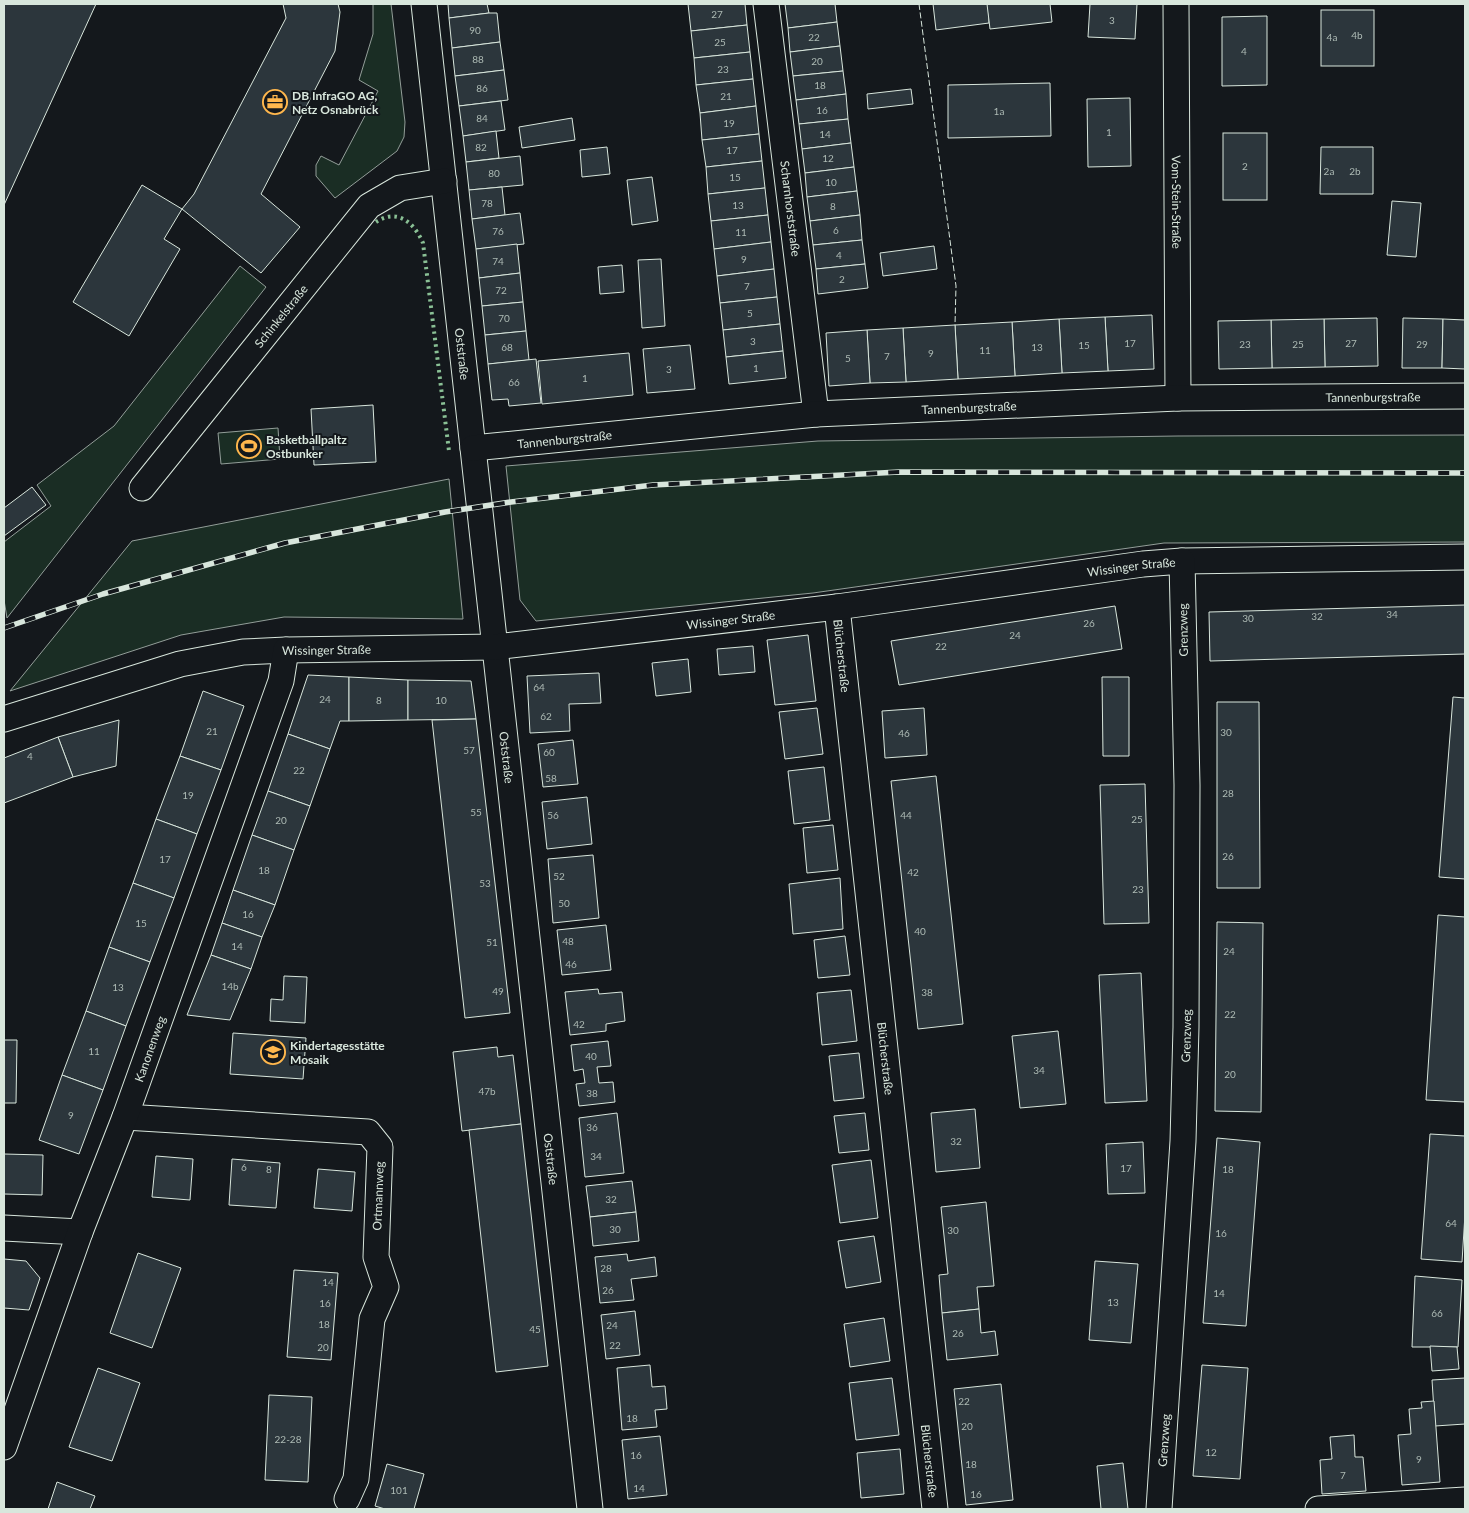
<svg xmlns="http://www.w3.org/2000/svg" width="1469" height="1513" viewBox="0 0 1469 1513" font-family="Lato,sans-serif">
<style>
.green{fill:#1a2d24;stroke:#939e99}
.building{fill:#2c363c;stroke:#d8e6dc}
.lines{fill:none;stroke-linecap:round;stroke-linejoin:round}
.street-casing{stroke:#d8e6dc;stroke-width:27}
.street{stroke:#14181c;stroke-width:25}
.rail-casing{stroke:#d8e6dc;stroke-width:5.5}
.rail{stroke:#14181c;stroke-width:4;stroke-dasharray:11;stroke-linecap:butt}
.hedge{stroke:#8ac095;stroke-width:4;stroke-dasharray:2.5 4;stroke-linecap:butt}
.fence{stroke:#d8e6dc;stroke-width:1;stroke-dasharray:6 2.5;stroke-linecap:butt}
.labels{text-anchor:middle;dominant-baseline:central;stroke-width:4;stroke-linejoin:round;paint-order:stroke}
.number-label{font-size:10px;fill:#adbab4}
.poi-label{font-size:12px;font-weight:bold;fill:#d8e6dc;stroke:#14181c;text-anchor:start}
.street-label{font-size:12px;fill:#d8e6dc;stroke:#14181c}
</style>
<rect width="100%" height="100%" fill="#14181c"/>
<g class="green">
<polygon points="373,4 391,4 405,122 404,137 397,151 335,198 316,176 316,165 321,156 339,165 378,91 359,80 373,34"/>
<polygon points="240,266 266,287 7,618 4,600 4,542 51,506 37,485 114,426"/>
<polygon points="278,428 280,459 221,464 218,433"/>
<polygon points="1465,435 1465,542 1164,543 813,593 536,621 520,600 506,466 818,441 1178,436"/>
<polygon points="449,479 463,619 284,617 181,635 10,691 132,541"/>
</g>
<g class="building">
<polygon points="4,4 96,4 4,205"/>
<polygon points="283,4 338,4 340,12 335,51 261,194 300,227 261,273 182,209 194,194 286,18"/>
<polygon points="448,4 487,4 489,13 449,18"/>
<polygon points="688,4 745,4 747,25 691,31"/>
<polygon points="785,4 835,4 837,22 788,28"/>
<polygon points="933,4 988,4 989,23 936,30"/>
<polygon points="987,4 1050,4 1052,22 990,29"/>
<polygon points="1090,4 1137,4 1135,39 1088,37"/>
<rect x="1321" y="10" width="53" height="56"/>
<polygon points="489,13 497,13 500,42 452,48 449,18"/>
<polygon points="1267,16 1267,85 1222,86 1222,17"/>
<polygon points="837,22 840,46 790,52 788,28"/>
<polygon points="747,25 750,52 694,58 691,31"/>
<polygon points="500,42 504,70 455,76 452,48"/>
<polygon points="840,46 843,71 793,76 790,52"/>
<polygon points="750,52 753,79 696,85 694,58"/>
<polygon points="504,70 508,100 459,106 455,76"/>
<polygon points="843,71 846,94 796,100 793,76"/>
<polygon points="753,79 756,106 700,113 696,85"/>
<polygon points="1050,83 1051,136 948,138 948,85"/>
<polygon points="911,89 913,104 868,109 867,94"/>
<polygon points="846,94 848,119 799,124 796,100"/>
<polygon points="1130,98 1131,166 1088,167 1087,99"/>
<polygon points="501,101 505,130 463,136 459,106"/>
<polygon points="756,106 759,134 702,140 700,113"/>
<polygon points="572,118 575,140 522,148 519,127"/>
<polygon points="848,119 851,143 802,149 799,124"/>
<polygon points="496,131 499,158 466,162 463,136"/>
<rect x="1223" y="133" width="44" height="67"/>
<polygon points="759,134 762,161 706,167 702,140"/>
<polygon points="851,143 854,167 805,173 802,149"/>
<polygon points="607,147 610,174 582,177 580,150"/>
<polygon points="1321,147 1373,147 1373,194 1320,194"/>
<polygon points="520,156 523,185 469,190 466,162"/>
<polygon points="762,161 765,188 708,194 706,167"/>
<polygon points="854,167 857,191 807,197 805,173"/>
<polygon points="652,177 658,221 632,225 627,180"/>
<polygon points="142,185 182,209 164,239 180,249 129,336 73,302"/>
<polygon points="502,187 505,215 472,219 469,190"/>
<polygon points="765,188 768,215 711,221 708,194"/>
<polygon points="857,191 860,215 810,221 807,197"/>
<polygon points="1392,201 1421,203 1416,257 1387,255"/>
<polygon points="520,213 524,244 476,249 472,219"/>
<polygon points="768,215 771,242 714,249 711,221"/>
<polygon points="860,215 862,240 813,245 810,221"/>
<polygon points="862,240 865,264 816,269 813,245"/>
<polygon points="771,242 774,269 717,276 714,249"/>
<polygon points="517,244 520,273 479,278 476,249"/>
<polygon points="934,246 937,269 883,276 880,253"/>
<polygon points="661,259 665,326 642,328 638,260"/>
<polygon points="865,264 868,288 818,294 816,269"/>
<polygon points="622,265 624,292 600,294 598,267"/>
<polygon points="774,269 777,297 720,303 717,276"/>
<polygon points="520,273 523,302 482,306 479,278"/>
<polygon points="777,297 780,324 723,330 720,303"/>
<polygon points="523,302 526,331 485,335 482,306"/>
<polygon points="1152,315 1154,369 1108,371 1105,317"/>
<polygon points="1105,317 1108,371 1062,373 1059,319"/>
<polygon points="1377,318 1378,366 1325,367 1324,319"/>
<polygon points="1403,318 1443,319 1442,368 1402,368"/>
<polygon points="1059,319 1062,373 1015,376 1012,322"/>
<polygon points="1324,319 1325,367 1272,368 1271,320"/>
<polygon points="1443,319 1465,320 1465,369 1442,368"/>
<polygon points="1271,320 1272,368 1219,369 1218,321"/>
<polygon points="1012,322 1015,376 958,379 955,325"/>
<polygon points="780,324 783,351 726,357 723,330"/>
<polygon points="955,325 958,379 906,382 903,328"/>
<polygon points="903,328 906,382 870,383 867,330"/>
<polygon points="867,330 870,383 829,386 826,333"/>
<polygon points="526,331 529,360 488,364 485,335"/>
<polygon points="690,345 695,389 647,393 643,349"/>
<polygon points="783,351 786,378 729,384 726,357"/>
<polygon points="629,353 633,395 542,404 538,361"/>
<polygon points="536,359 541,403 509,406 508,399 492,400 488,364"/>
<polygon points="373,405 376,462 314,465 311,409"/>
<polygon points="32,487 46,505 4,536 4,508"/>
<polygon points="1465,605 1465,654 1210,661 1209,612"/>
<polygon points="1115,606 1122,649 899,685 891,641"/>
<polygon points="808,635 816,701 775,705 767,640"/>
<polygon points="753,646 755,672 719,675 717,649"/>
<polygon points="688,659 691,692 656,696 652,663"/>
<polygon points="599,673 601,703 569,704 570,731 530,733 527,676"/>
<polygon points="308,675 349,677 349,721 340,721 330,749 288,734"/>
<polygon points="349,677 408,680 408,720 349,721"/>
<polygon points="1102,677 1129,677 1129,756 1103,756"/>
<polygon points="408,680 471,681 476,719 408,720"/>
<polygon points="203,691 244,706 221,770 180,756"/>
<polygon points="1453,697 1465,698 1465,879 1439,877"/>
<polygon points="1217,702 1259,702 1260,888 1217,888"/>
<polygon points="817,708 823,754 785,759 779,712"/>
<polygon points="924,708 927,755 885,758 882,711"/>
<polygon points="476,719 510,1013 465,1018 432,720"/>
<polygon points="119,720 116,766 73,777 58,737"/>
<polygon points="288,734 330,749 310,806 268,791"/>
<polygon points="58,737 73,777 4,803 4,758"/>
<polygon points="573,740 578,784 543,787 538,744"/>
<polygon points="180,756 221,770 197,834 156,819"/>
<polygon points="824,767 830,820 794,824 788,771"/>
<polygon points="936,776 963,1024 918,1029 891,781"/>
<polygon points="1145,784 1149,923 1104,924 1100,785"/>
<polygon points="268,791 310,806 294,850 252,835"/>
<polygon points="587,797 592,844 547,849 542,802"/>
<polygon points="156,819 197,834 174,898 133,883"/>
<polygon points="833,825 838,870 807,873 803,828"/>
<polygon points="252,835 294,850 275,905 233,890"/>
<polygon points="593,855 599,918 553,923 548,859"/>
<polygon points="840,878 843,929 793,934 789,884"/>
<polygon points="133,883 174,898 150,962 109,947"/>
<polygon points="233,890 275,905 262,937 222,923"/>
<polygon points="1438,915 1465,917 1465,1102 1426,1100"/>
<polygon points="1217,922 1263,923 1261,1112 1215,1111"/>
<polygon points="222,923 262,937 251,969 211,955"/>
<polygon points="606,925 611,970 562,975 557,930"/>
<polygon points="845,936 850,975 818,978 814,940"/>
<polygon points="109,947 150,962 126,1026 86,1011"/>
<polygon points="211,955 251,969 230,1020 187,1015"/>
<polygon points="1141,973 1147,1101 1105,1103 1099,975"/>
<polygon points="284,976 307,977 305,1023 270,1021 271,999 283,1000"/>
<polygon points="598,989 599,994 622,992 625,1021 606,1024 606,1031 570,1035 565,992"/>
<polygon points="851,990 857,1041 822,1045 817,993"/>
<polygon points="86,1011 126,1026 103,1090 62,1075"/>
<polygon points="1058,1031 1066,1104 1020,1108 1012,1036"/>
<polygon points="233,1033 306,1038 303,1079 230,1074"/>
<polygon points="4,1040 17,1040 16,1103 4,1103"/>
<polygon points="608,1041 611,1066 597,1067 599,1083 613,1082 615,1102 579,1106 576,1084 585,1083 583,1069 574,1071 571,1045"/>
<polygon points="497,1047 498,1057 513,1055 521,1124 462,1131 453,1052"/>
<polygon points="859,1053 864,1098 834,1101 829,1056"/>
<polygon points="62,1075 103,1090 79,1154 39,1140"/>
<polygon points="975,1109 980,1168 936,1172 931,1113"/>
<polygon points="617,1113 624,1173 585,1177 579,1118"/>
<polygon points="865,1113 869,1150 839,1153 834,1116"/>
<polygon points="521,1124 548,1366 496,1372 469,1130"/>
<polygon points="1430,1134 1465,1136 1465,1214 1462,1262 1421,1259"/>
<polygon points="1217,1138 1260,1142 1246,1326 1203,1323"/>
<polygon points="1143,1142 1145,1193 1108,1194 1106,1144"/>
<polygon points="4,1154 43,1155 42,1195 4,1194"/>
<polygon points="156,1156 193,1159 190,1200 152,1197"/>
<polygon points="232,1159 280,1163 276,1208 229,1205"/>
<polygon points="871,1160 878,1218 840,1223 832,1165"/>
<polygon points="318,1169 355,1172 352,1211 314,1208"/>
<polygon points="632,1181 636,1212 590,1217 586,1186"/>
<polygon points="986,1202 994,1286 977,1287 979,1309 942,1313 939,1275 948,1274 941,1207"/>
<polygon points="636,1212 639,1241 593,1246 590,1217"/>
<polygon points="874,1236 881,1282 846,1288 838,1241"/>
<polygon points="138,1253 181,1268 152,1348 110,1333"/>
<polygon points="627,1254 628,1261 655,1257 657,1276 631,1279 634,1300 600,1303 595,1257"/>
<polygon points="4,1259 26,1261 40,1278 29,1310 4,1308"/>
<polygon points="1095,1261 1138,1264 1131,1343 1089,1340"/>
<polygon points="294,1270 338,1273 331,1360 287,1357"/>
<polygon points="1415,1276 1462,1280 1458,1347 1412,1347"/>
<polygon points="979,1309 981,1333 995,1331 998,1355 947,1360 942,1313"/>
<polygon points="635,1311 640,1355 606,1359 601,1315"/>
<polygon points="884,1318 890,1361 850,1367 844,1324"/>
<polygon points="1430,1346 1457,1347 1459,1369 1432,1371"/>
<polygon points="650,1365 652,1387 665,1386 667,1409 655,1410 657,1427 622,1430 617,1368"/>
<polygon points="1202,1365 1248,1368 1240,1479 1193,1476"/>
<polygon points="98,1368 140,1383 112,1461 69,1447"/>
<polygon points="892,1378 899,1435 856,1440 849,1383"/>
<polygon points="1465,1378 1465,1424 1435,1426 1432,1380"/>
<polygon points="1001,1384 1013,1500 966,1505 954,1389"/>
<polygon points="269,1395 312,1397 308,1482 265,1480"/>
<polygon points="1434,1401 1440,1482 1402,1485 1398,1435 1411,1434 1409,1409 1422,1408 1421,1402"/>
<polygon points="1354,1435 1355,1457 1363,1457 1366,1491 1322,1494 1320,1460 1332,1459 1330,1437"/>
<polygon points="660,1436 667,1495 628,1499 622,1440"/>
<polygon points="900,1449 904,1494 861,1498 857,1453"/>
<polygon points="1123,1463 1128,1509 1101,1509 1097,1466"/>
<polygon points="387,1464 424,1474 414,1509 385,1509 375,1506"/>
<polygon points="57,1482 95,1496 90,1509 48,1509"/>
</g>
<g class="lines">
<defs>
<g id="street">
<path id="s1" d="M424,4L590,1509"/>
<path id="s2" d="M766,4L816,414"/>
<path id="s3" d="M1176,4L1178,398"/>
<path id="s4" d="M473,448L816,414L1178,398L1465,396"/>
<path id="s5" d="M142,488L369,206L400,188L444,181"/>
<path id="s6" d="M837,607L935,1509"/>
<path id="s7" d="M4,719L180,664L243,652L286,650L495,647L837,607L1143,564L1182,561L1465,557"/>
<polyline points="125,1117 368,1132 380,1147 376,1257 386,1287 372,1319 356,1479 347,1499"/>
<polyline points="4,1228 80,1232"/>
<path id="s8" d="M4,1447L80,1232L125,1117L281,681L286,650"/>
<path id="s9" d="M1159,1509L1183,1141L1186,1027L1187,785L1182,561"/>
<polyline points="1318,1509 1465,1500"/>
</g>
</defs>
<use href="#street" class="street-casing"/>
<use href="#street" class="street"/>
<defs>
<polyline id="rail" points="4,628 103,594 285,543 445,512 511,502 653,485 899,472 1465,473"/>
</defs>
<use href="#rail" class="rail-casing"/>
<use href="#rail" class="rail"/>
<path class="hedge" d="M376,222C379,220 383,218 387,217C405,213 417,229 423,243L449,451"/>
<polyline class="fence" points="919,4 956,286 955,325"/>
</g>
<defs>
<symbol id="office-ring" viewBox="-11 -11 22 22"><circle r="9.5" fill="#14181c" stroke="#ffb74d" stroke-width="1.5"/><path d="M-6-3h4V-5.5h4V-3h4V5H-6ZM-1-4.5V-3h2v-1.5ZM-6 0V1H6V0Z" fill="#ffb74d"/></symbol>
<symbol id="stadium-ring" viewBox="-11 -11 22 22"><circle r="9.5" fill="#14181c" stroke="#ffb74d" stroke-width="1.5"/><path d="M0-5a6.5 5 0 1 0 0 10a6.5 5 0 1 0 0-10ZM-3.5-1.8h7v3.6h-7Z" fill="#ffb74d"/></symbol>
<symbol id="school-ring" viewBox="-11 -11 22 22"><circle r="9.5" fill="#14181c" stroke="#ffb74d" stroke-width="1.5"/><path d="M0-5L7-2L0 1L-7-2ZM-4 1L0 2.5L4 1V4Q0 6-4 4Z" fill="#ffb74d"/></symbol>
</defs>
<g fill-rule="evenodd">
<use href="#office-ring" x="261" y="88" width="28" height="28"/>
<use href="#stadium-ring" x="235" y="432" width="28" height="28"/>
<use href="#school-ring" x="259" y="1038" width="28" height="28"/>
</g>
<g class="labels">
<g class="number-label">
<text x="717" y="14">27</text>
<text x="1112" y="20">3</text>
<text x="475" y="30">90</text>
<text x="1357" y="35">4b</text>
<text x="814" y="37">22</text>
<text x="1332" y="37">4a</text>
<text x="720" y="42">25</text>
<text x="1244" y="51">4</text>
<text x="478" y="59">88</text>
<text x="817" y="61">20</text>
<text x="723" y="69">23</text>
<text x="820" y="85">18</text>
<text x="482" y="88">86</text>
<text x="726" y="96">21</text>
<text x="822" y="110">16</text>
<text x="999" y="111">1a</text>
<text x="482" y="118">84</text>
<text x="729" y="123">19</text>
<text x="1109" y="132">1</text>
<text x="825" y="134">14</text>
<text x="481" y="147">82</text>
<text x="732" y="150">17</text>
<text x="828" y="158">12</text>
<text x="1245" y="166">2</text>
<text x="1329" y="171">2a</text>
<text x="1355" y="171">2b</text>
<text x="494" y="173">80</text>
<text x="735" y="177">15</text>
<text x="831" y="182">10</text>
<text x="487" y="203">78</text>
<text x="738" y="205">13</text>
<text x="833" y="206">8</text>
<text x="836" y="230">6</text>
<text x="498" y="231">76</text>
<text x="741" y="232">11</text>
<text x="839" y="255">4</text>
<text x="744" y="259">9</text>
<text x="498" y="261">74</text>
<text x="842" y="279">2</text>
<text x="747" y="286">7</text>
<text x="501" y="290">72</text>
<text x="750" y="313">5</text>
<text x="504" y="318">70</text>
<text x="753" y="341">3</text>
<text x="1130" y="343">17</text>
<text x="1351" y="343">27</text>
<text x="1245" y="344">23</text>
<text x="1298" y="344">25</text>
<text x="1422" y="344">29</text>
<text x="1084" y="345">15</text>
<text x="507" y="347">68</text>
<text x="1037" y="347">13</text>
<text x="985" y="350">11</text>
<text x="931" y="353">9</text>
<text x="887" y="356">7</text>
<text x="848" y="358">5</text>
<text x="756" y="368">1</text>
<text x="669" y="369">3</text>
<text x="585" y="378">1</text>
<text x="514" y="382">66</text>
<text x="1392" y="614">34</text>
<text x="1317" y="616">32</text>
<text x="1248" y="618">30</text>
<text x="1089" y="623">26</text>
<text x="1015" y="635">24</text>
<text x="941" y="646">22</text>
<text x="539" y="687">64</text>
<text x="325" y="699">24</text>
<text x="379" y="700">8</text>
<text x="441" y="700">10</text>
<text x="546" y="716">62</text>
<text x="212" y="731">21</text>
<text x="1226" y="732">30</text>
<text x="904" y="733">46</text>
<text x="469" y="750">57</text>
<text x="549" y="752">60</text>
<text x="30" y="756">4</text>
<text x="299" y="770">22</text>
<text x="551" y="778">58</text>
<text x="1228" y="793">28</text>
<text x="188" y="795">19</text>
<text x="476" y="812">55</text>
<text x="553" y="815">56</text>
<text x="906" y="815">44</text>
<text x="1137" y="819">25</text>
<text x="281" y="820">20</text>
<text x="1228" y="856">26</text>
<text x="165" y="859">17</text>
<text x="264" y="870">18</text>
<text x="913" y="872">42</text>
<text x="559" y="876">52</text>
<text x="485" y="883">53</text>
<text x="1138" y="889">23</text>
<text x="564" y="903">50</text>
<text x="248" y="914">16</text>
<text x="141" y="923">15</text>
<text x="920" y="931">40</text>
<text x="568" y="941">48</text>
<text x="492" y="942">51</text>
<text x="237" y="946">14</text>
<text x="1229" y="951">24</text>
<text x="571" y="964">46</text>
<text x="230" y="986">14b</text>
<text x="118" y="987">13</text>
<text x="498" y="991">49</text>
<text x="927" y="992">38</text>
<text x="1230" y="1014">22</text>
<text x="579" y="1024">42</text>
<text x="94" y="1051">11</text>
<text x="591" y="1056">40</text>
<text x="1039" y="1070">34</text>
<text x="1230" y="1074">20</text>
<text x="487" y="1091">47b</text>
<text x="592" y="1093">38</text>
<text x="71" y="1115">9</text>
<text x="592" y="1127">36</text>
<text x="956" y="1141">32</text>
<text x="596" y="1156">34</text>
<text x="244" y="1167">6</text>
<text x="1126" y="1168">17</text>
<text x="269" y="1169">8</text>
<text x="1228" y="1169">18</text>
<text x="611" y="1199">32</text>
<text x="1451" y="1223">64</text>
<text x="615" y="1229">30</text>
<text x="953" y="1230">30</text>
<text x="1221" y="1233">16</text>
<text x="606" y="1268">28</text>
<text x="328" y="1282">14</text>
<text x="608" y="1290">26</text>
<text x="1219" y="1293">14</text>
<text x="1113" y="1302">13</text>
<text x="325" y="1303">16</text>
<text x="1437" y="1313">66</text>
<text x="324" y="1324">18</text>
<text x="612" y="1325">24</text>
<text x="535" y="1329">45</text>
<text x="958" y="1333">26</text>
<text x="615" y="1345">22</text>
<text x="323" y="1347">20</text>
<text x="964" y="1401">22</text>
<text x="632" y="1418">18</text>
<text x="967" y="1426">20</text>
<text x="288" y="1439">22-28</text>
<text x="1211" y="1452">12</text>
<text x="636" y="1455">16</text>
<text x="1419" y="1459">9</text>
<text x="971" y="1464">18</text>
<text x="1343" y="1475">7</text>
<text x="639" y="1488">14</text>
<text x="399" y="1490">101</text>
<text x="976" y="1494">16</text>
</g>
<g class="poi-label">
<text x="292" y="95">DB InfraGO AG,<tspan x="292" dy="14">Netz Osnabrück</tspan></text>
<text x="266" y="439">Basketballpaltz<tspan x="266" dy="14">Ostbunker</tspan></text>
<text x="290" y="1045">Kindertagesstätte<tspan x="290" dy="14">Mosaik</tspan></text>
</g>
<g class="street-label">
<text stroke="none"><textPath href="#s3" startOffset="198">Vom-Stein-Straße</textPath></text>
<text stroke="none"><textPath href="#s2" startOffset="206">Scharnhorststraße</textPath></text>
<text stroke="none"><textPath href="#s5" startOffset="221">Schinkelstraße</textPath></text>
<text stroke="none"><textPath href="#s1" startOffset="352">Oststraße</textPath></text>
<text stroke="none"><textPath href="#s4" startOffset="902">Tannenburgstraße</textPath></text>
<text stroke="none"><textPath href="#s4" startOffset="498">Tannenburgstraße</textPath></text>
<text stroke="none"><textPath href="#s4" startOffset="92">Tannenburgstraße</textPath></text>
<text stroke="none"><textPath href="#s7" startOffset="1142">Wissinger Straße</textPath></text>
<text stroke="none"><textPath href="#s7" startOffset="738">Wissinger Straße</textPath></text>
<text transform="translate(1183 630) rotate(-91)">Grenzweg</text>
<text stroke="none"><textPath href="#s7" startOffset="332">Wissinger Straße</textPath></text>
<text stroke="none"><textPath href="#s6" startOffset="49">Blücherstraße</textPath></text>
<text stroke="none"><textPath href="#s1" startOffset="758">Oststraße</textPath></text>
<text stroke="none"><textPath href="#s9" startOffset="474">Grenzweg</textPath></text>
<text stroke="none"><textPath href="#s8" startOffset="424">Kanonenweg</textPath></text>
<text stroke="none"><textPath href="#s6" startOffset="454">Blücherstraße</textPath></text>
<text stroke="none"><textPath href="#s1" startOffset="1162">Oststraße</textPath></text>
<text transform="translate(378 1196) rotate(-88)">Ortmannweg</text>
<text stroke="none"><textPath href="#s9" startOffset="69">Grenzweg</textPath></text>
<text stroke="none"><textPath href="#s6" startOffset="859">Blücherstraße</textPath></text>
</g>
</g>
<rect width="1469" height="1513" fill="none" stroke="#d8e6dc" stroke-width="10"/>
</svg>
